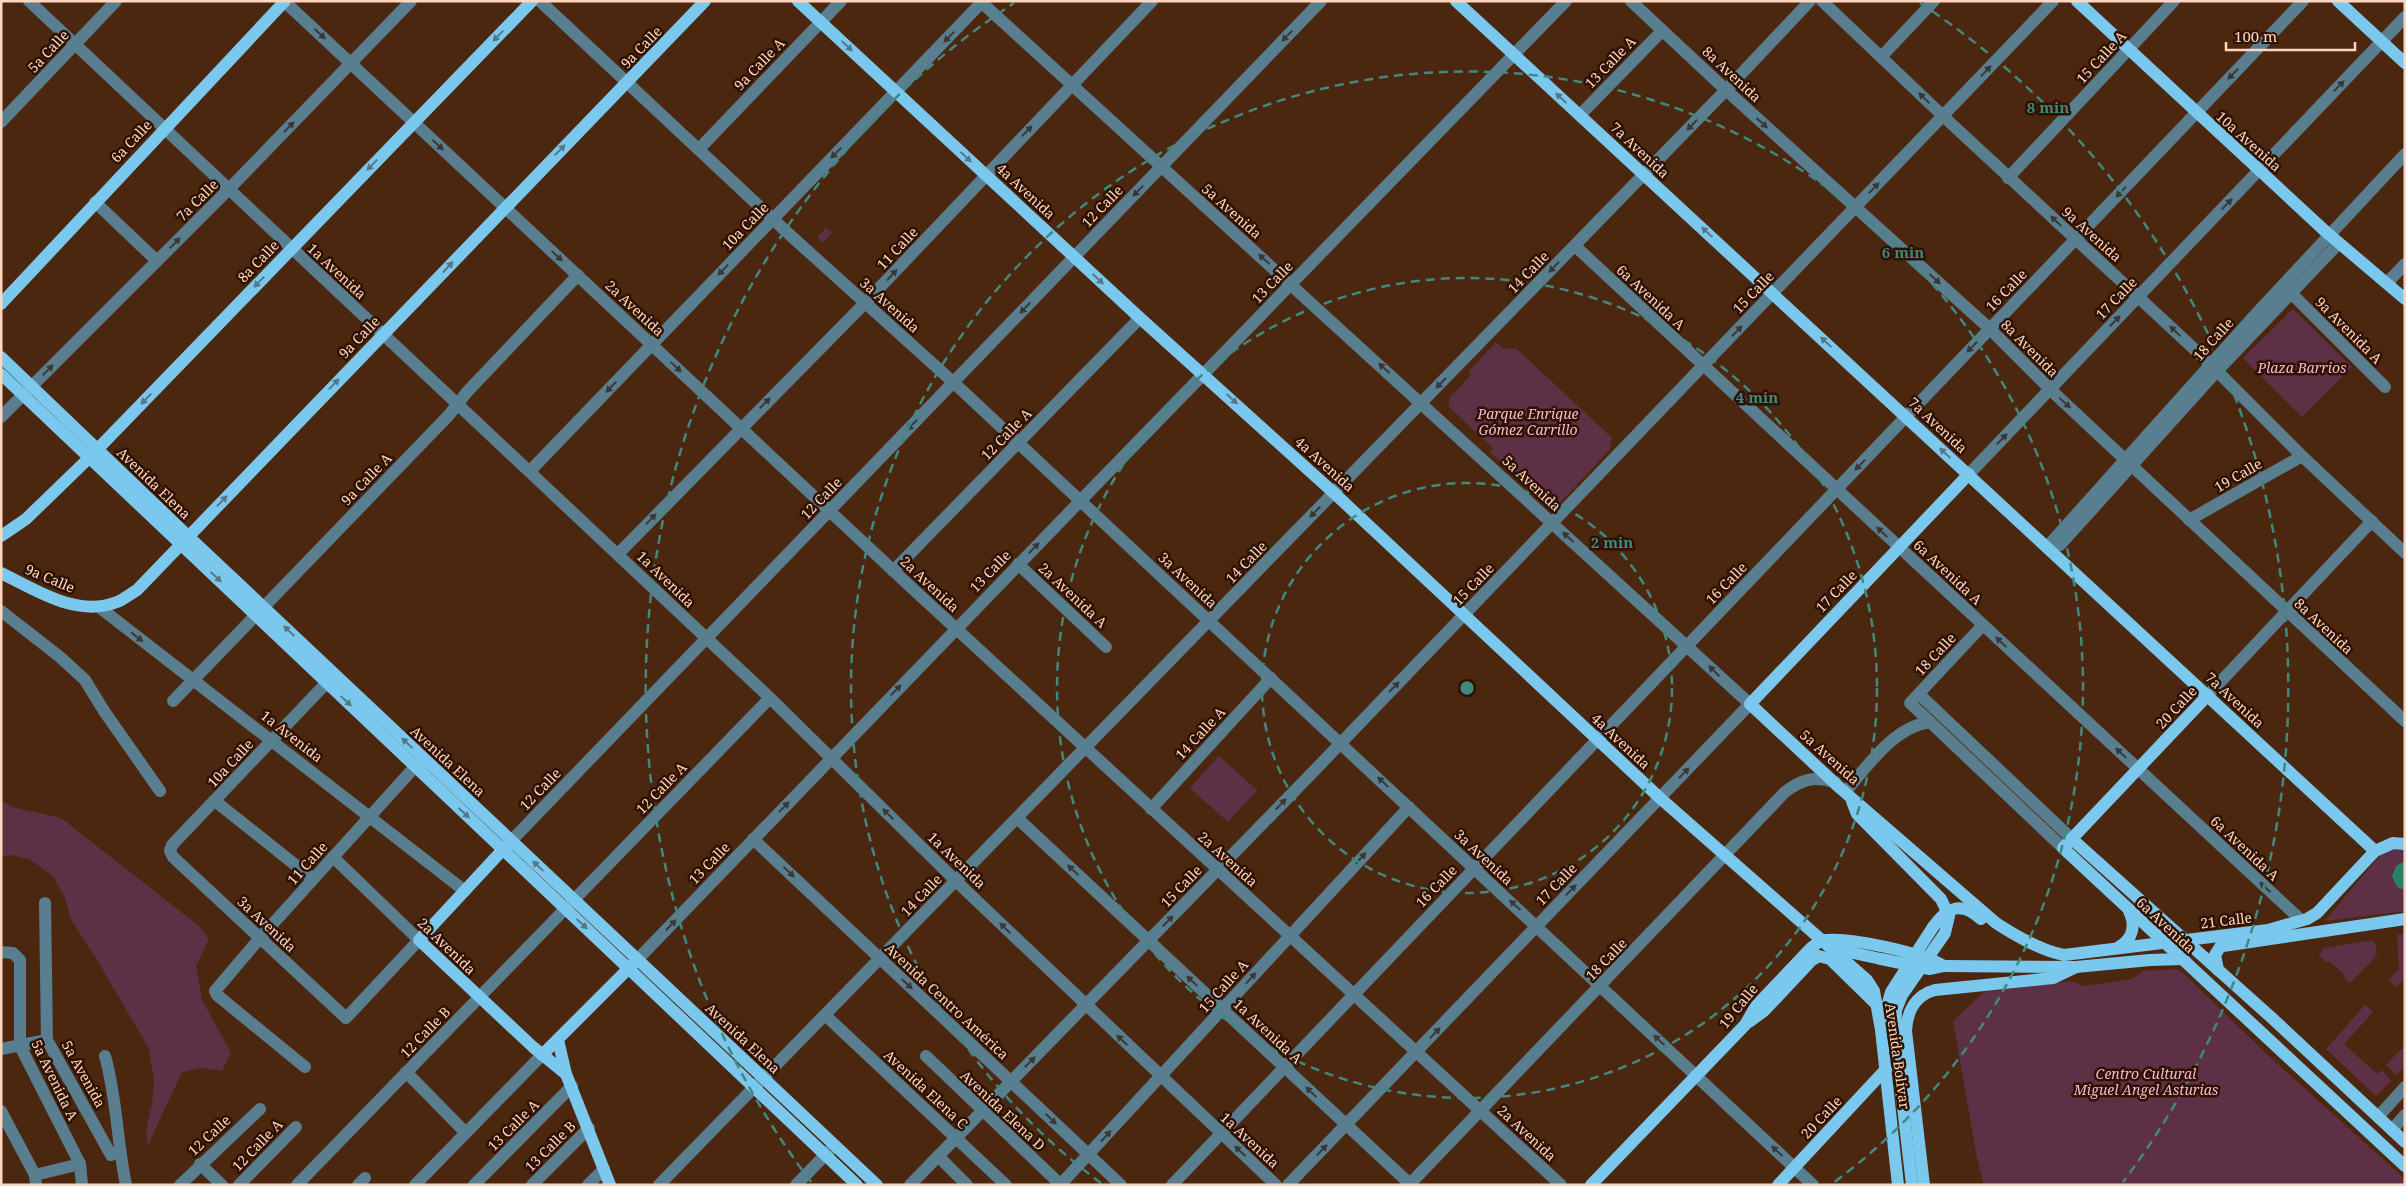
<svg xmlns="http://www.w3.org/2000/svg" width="2406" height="1186" viewBox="0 0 2406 1186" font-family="'Noto Serif',serif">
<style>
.green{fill:#5d3046}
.water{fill:#2a7f67}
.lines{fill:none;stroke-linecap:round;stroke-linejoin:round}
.minor{stroke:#597e90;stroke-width:12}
.major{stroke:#7bc8ee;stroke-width:12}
.major-bridge{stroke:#7bc8ee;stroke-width:12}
.oneway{fill:#3c3733}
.oneway2{fill:#587683}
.ring{fill:none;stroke:#3f897e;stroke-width:2.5;stroke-dasharray:9 6}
.labels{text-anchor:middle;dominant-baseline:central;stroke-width:5;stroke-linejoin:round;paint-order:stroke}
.street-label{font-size:14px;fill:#ffd6c0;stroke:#2d1101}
.park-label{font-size:14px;font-style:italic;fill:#fbb8d6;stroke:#2d1101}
.centre{fill:#3f897e;stroke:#2d1101;stroke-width:2.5}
.ring-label{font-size:15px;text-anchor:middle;font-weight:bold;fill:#3f897e;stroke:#2d1101;stroke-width:5;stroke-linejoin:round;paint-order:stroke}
</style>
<rect width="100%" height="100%" fill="#4c270f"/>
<g class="green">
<polygon points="826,228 832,233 823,243 817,237"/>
<polygon points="2293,309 2352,367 2302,417 2243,358"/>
<polygon points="1496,342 1504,349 1516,348 1612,438 1610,449 1559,504 1552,505 1503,458 1500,461 1490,452 1493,448 1448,406 1450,397 1470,376 1469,371"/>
<polygon points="1219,756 1257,790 1228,822 1190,788"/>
<polygon points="1,800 12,807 61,818 199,926 209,939 196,966 202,1000 231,1053 222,1071 202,1068 182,1072 147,1147 147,1124 152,1105 154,1079 148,1047 96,958 71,920 65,898 53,876 29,859 11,855 1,857"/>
<polygon points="2394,849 2405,849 2405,911 2325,921 2376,860 2381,854"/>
<polygon points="2405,934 2405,978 2397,987 2389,980 2399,969 2397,935"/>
<polygon points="2372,940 2375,943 2377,955 2351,982 2346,981 2343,973 2329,961 2325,962 2319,955 2324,948"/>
<polygon points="2175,969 2183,973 2271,1058 2405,1179 2405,1185 1984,1185 1977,1158 1953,1021 1984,992 2071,981 2084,986 2132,979 2143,971"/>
<polygon points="2365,1005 2373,1012 2344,1044 2377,1074 2382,1070 2391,1081 2376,1096 2326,1049"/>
<polygon points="2405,1045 2405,1066 2397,1075 2386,1065"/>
</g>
<polygon class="water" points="2405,861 2405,890 2397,887 2392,876 2396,866"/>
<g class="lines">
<g class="minor">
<polyline points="29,1 770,698 956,881 1276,1185"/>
<polyline points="284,1 913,589 1561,1185"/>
<polyline points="540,1 790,235 953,382 1813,1185"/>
<polyline points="980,1 1750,704 1288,1185"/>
<polyline points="1631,1 1726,90 1990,329 2055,394 2405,721"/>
<polyline points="1822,1 1943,116 2205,359 2302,456 2405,553"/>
<polyline points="1881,57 1934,1"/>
<polyline points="1580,115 1662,31"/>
<polyline points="1,122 116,1"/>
<polyline points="699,149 841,1"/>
<polyline points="2008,178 2174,1"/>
<polyline points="95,202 157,261"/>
<polyline points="1575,246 2301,920"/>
<polyline points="2387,283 2405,264"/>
<polyline points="2292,294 2385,387"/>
<polyline points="1,417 228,190 411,1"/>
<polyline points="530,471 983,1"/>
<polyline points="1969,474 2405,17"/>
<polyline points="2189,520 2302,456"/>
<polyline points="2060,545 2217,371 2339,243"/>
<polyline points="2047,547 2254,316 2405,154"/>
<polyline points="618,554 865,303 1152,1"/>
<polyline points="1018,564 1106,647"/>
<polyline points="893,571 1140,318"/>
<polyline points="99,607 465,891"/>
<polyline points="1,611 60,657 85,680 104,711 160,791"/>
<polyline points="1983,625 1910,703 2063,848"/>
<polyline points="1919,694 2072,839"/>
<polyline points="2208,695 2372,521"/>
<polyline points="173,701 449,415 467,392 578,275"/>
<path d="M1845,792C1868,766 1893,727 1930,722"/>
<polyline points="215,801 313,879"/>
<polyline points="1151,809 1271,678"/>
<polyline points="1017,818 1411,1185"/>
<polyline points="753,839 1121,1185"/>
<polyline points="511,841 1321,1"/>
<polyline points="333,857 419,940 346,1018 173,857 170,851 172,845 334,675"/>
<polyline points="45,903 47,1040 111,1155 119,1153"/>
<polyline points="1,952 13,953 20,960 20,1046 80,1164 82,1185"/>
<path d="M637,960C945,639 1256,320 1566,1"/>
<polyline points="825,1015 1006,1185"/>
<polyline points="1,1049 47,1040"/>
<path d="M105,1056C117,1098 117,1142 126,1185"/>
<polyline points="926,1056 1061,1185"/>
<polyline points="305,1067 217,995 215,991 260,938 421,760"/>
<polyline points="406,1072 465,1132"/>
<polyline points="1,1111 35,1175 36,1185"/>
<polyline points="2378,1117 2405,1087"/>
<polyline points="2392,1130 2405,1115"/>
<polyline points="938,1156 967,1185"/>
<polyline points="200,1164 222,1185"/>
<polyline points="35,1175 80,1164"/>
<polyline points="180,1185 260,1109"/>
<polyline points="239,1185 296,1127"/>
<polyline points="297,1185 770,698"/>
<polyline points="358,1185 365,1178"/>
<polyline points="415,1185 542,1055"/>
<polyline points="474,1185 572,1086"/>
<polyline points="532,1185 589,1128"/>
<polyline points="588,1185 604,1169"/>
<polyline points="659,1185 1726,90 1810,1"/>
<polyline points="796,1185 833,1147"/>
<polyline points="910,1185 1313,772 2053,1"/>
<polyline points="1060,1185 1409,807"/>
<polyline points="1172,1185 2303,1"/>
<path d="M1409,1185L1785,792C1802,779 1814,776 1835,782"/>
</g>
<g class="major">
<polyline points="798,1 1140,318 1334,493 1660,798 1867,980 1874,991 1881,1030 1898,1185"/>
<polyline points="1456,1 2375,851"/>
<polyline points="2077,1 2325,231 2405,299"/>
<polyline points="2338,1 2405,63"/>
<polyline points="1,304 285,1"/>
<polyline points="1,357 188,536 877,1185"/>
<polyline points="1,374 857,1185"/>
<path d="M1969,474L1750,704L1840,788L1996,923C2016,936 2041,951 2064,955L2268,930L2307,919L2317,913L2375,851L2393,843L2405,844"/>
<polyline points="1,536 26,519 89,458 532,1"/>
<path d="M1,573C36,590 77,618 117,602C124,599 130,594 137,590L705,1"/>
<polyline points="2208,695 2063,848 2405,1166"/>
<polyline points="1852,801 1857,814 1941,899 1949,916 1945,933 1902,995 1896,1010 1895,1037 1912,1185"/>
<polyline points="2072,839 2273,1019 2405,1142"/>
<polyline points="508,844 419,940 533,1047 566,1074 610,1185"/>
<path d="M2119,947C2133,939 2136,925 2129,911"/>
<polyline points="1835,949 1881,959"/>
<polyline points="1944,966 2076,967 2150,960 2184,959"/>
<polyline points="2218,970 2215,955 2220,947 2223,946 2405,919"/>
<polyline points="1749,1022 1764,1011 1812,960 1819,956 1830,959 1876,1004"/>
<polyline points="1882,1024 1891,992 1933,927"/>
<polyline points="558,1040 566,1074"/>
<polyline points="542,1055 634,963"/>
<polyline points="1591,1185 1745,1025 1756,1006 1811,948 1820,941"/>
<polyline points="1778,1185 1886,1069"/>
<path d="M1924,1185L1906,1031C1907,1011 1916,995 1935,990L2053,978L2076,967"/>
</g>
<g class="major-bridge">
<path d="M1933,927C1947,907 1961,901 1981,919"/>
<path d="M1820,941C1844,935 1922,953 1944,966"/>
<polyline points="1881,959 1930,969 1944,966"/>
</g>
</g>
<defs><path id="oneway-solid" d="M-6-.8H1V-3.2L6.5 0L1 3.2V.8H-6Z" transform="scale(1.25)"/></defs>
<g class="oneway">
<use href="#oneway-solid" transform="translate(320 34) rotate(43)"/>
<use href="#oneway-solid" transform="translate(1287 36) rotate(134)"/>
<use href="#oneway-solid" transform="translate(949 37) rotate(134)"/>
<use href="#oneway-solid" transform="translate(1986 71) rotate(-46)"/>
<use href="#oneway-solid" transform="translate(2233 74) rotate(134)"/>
<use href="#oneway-solid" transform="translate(2339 86) rotate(-46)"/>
<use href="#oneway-solid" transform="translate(1924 98) rotate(-136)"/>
<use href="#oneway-solid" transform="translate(1762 123) rotate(42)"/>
<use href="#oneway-solid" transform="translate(1692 125) rotate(134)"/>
<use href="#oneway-solid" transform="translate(289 127) rotate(-46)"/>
<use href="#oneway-solid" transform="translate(1027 131) rotate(-46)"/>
<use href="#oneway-solid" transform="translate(438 145) rotate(43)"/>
<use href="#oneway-solid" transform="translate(836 153) rotate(134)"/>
<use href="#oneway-solid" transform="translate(1874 188) rotate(-46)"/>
<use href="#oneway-solid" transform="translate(1138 191) rotate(134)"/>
<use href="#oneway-solid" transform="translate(2121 192) rotate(134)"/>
<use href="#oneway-solid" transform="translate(2227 204) rotate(-46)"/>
<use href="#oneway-solid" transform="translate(2056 221) rotate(-137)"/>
<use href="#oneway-solid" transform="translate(175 243) rotate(-45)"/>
<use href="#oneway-solid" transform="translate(557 256) rotate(43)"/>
<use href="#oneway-solid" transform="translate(1264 259) rotate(-138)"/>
<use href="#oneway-solid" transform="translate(1554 267) rotate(134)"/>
<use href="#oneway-solid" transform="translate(723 270) rotate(134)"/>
<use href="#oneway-solid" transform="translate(892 275) rotate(-47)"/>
<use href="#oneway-solid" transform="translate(1935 279) rotate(42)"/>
<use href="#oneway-solid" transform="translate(1025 308) rotate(134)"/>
<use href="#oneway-solid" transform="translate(2115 321) rotate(-46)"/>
<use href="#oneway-solid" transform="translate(1737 331) rotate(-46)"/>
<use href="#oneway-solid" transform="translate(2175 331) rotate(-137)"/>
<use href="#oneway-solid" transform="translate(1972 347) rotate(134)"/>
<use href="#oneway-solid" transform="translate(676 367) rotate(43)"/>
<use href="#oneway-solid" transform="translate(1384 368) rotate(-138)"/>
<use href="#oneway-solid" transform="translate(48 370) rotate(-45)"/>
<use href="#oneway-solid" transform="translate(1441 383) rotate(134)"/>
<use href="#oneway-solid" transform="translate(611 387) rotate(134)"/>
<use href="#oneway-solid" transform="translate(765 403) rotate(-45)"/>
<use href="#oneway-solid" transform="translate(2065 403) rotate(43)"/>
<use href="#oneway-solid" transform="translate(912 425) rotate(134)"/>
<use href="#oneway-solid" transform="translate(2002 439) rotate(-46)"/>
<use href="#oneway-solid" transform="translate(1860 465) rotate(134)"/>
<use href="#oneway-solid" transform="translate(1315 512) rotate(135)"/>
<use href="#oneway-solid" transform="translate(651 519) rotate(-46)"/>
<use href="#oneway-solid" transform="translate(1882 532) rotate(-137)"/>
<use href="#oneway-solid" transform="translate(1568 537) rotate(-138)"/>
<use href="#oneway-solid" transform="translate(1034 548) rotate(-45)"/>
<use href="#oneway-solid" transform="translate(137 637) rotate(38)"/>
<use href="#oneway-solid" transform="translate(2001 642) rotate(-137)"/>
<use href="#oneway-solid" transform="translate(1714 671) rotate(-136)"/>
<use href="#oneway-solid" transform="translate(1394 687) rotate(-46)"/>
<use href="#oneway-solid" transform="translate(896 690) rotate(-46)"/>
<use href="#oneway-solid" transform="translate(2121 753) rotate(-137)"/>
<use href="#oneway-solid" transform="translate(1684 773) rotate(-46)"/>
<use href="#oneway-solid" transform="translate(1383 782) rotate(-137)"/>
<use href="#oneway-solid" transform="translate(1281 804) rotate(-46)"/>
<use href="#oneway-solid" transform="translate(784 807) rotate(-46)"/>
<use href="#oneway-solid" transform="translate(888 814) rotate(-135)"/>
<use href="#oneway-solid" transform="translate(1361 858) rotate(-47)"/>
<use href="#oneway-solid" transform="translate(1073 870) rotate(-137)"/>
<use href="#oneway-solid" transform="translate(789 872) rotate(43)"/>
<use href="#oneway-solid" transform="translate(2265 887) rotate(-137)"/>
<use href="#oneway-solid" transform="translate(1571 890) rotate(-46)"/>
<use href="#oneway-solid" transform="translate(1515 905) rotate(-138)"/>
<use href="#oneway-solid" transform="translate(1168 921) rotate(-46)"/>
<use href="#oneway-solid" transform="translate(671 925) rotate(-46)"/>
<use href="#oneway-solid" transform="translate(1005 928) rotate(-136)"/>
<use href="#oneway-solid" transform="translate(1251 978) rotate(-48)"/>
<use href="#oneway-solid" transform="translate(1192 981) rotate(-137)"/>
<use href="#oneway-solid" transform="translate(907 984) rotate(43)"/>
<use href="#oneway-solid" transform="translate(1435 1033) rotate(-46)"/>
<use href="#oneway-solid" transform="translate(1122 1040) rotate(-137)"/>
<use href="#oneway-solid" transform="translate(1659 1040) rotate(-137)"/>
<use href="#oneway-solid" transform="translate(1030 1062) rotate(-45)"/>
<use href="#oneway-solid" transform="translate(1311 1092) rotate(-137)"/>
<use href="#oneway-solid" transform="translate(1051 1119) rotate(44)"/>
<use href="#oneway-solid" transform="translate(1106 1136) rotate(-47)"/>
<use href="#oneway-solid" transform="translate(1322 1150) rotate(-46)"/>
<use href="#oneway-solid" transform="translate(1240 1151) rotate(-137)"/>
<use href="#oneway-solid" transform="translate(1777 1151) rotate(-137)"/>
</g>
<g class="oneway2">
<use href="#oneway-solid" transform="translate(498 36) rotate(134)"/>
<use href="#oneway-solid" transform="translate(847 46) rotate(43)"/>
<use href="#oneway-solid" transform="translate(1561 98) rotate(-137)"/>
<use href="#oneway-solid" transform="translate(560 150) rotate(-45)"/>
<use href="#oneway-solid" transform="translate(966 157) rotate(43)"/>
<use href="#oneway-solid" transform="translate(372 165) rotate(134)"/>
<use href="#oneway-solid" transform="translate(1707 232) rotate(-137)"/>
<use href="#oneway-solid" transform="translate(448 267) rotate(-47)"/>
<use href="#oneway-solid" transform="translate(1098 279) rotate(43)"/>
<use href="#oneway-solid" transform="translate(259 282) rotate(134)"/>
<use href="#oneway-solid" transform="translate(1826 342) rotate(-137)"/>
<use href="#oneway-solid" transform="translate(334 384) rotate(-46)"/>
<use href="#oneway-solid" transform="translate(146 399) rotate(134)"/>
<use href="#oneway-solid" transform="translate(1232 399) rotate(43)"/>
<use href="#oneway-solid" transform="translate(1945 453) rotate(-137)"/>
<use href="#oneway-solid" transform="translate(222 501) rotate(-46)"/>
<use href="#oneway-solid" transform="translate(216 577) rotate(43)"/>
<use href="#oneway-solid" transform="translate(289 631) rotate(-136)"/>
<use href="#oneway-solid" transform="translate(346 701) rotate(43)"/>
<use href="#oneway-solid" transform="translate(407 743) rotate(-137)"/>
<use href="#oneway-solid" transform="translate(464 813) rotate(43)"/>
<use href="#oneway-solid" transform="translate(538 866) rotate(-137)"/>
<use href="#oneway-solid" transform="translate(582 924) rotate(43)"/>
</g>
<g class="ring">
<circle cx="1467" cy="688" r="205"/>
<circle cx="1467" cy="688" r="410"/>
<path d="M1101 1183A616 616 0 1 1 1833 1183"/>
<path d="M811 1182A821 821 0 0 1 1014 3M1920 3A821 821 0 0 1 2123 1182"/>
</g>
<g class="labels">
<g class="street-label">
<text transform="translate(641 47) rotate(-46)">9a Calle</text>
<text transform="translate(48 51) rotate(-47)">5a Calle</text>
<text transform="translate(2101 57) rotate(-47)">15 Calle A</text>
<text transform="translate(1610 62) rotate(-46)">13 Calle A</text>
<text transform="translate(759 64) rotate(-46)">9a Calle A</text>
<text transform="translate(1732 74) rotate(43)">8a Avenida</text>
<text transform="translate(131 141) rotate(-47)">6a Calle</text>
<text transform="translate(2249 141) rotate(42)">10a Avenida</text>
<text transform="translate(1640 150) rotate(43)">7a Avenida</text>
<text transform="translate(1026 191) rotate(43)">4a Avenida</text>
<text transform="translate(197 200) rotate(-45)">7a Calle</text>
<text transform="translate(1102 206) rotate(-46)">12 Calle</text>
<text transform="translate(1232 211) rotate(42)">5a Avenida</text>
<text transform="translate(745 226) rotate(-46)">10a Calle</text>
<text transform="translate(2092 234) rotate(42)">9a Avenida</text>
<text transform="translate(897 248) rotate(-47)">11 Calle</text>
<text transform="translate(258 261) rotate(-46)">8a Calle</text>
<text transform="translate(337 271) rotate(43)">1a Avenida</text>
<text transform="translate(1528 272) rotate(-46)">14 Calle</text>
<text transform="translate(1272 282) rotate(-46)">13 Calle</text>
<text transform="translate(2006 290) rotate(-46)">16 Calle</text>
<text transform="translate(1753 292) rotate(-46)">15 Calle</text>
<text transform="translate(1651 297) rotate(43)">6a Avenida A</text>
<text transform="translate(2116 298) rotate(-46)">17 Calle</text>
<text transform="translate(890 305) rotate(42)">3a Avenida</text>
<text transform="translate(635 308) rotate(43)">2a Avenida</text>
<text transform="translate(2349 330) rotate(45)">9a Avenida A</text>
<text transform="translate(359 337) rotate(-46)">9a Calle</text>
<text transform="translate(2213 339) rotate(-48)">18 Calle</text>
<text transform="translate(2030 348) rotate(45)">8a Avenida</text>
<text transform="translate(1938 425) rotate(43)">7a Avenida</text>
<text transform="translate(1006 434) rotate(-46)">12 Calle A</text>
<text transform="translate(1325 464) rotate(42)">4a Avenida</text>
<text transform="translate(2238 475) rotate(-30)">19 Calle</text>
<text transform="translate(366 479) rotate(-46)">9a Calle A</text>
<text transform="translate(154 483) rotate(44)">Avenida Elena</text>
<text transform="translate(1532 483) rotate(43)">5a Avenida</text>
<text transform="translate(821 498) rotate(-46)">12 Calle</text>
<text transform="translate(1246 562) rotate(-46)">14 Calle</text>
<text transform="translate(990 571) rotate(-46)">13 Calle</text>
<text transform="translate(1948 572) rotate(43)">6a Avenida A</text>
<text transform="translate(50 578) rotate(23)">9a Calle</text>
<text transform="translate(666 579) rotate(44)">1a Avenida</text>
<text transform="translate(1188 580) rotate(43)">3a Avenida</text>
<text transform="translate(1726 583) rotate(-46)">16 Calle</text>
<text transform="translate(930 584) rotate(43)">2a Avenida</text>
<text transform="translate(1473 584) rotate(-46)">15 Calle</text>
<text transform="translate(1836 591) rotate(-46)">17 Calle</text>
<text transform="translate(1073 595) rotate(43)">2a Avenida A</text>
<text transform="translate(2324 626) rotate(43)">8a Avenida</text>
<text transform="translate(1935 654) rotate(-47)">18 Calle</text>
<text transform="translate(2235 700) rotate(43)">7a Avenida</text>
<text transform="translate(2176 707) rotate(-47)">20 Calle</text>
<text transform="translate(1200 733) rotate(-47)">14 Calle A</text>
<text transform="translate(292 736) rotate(38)">1a Avenida</text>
<text transform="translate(1621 741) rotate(43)">4a Avenida</text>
<text transform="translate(1830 757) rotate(42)">5a Avenida</text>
<text transform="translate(448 761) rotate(43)">Avenida Elena</text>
<text transform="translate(230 763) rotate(-47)">10a Calle</text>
<text transform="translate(661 788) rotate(-46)">12 Calle A</text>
<text transform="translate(540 789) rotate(-46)">12 Calle</text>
<text transform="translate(2245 848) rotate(43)">6a Avenida A</text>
<text transform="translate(1484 857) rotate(43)">3a Avenida</text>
<text transform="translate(1228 859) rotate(42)">2a Avenida</text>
<text transform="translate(957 860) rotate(44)">1a Avenida</text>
<text transform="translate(307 863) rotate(-48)">11 Calle</text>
<text transform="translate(709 863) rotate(-46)">13 Calle</text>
<text transform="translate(1556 884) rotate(-46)">17 Calle</text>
<text transform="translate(1181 886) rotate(-46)">15 Calle</text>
<text transform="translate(1436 886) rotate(-46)">16 Calle</text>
<text transform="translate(921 895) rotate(-46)">14 Calle</text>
<text transform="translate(2226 920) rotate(-7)">21 Calle</text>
<text transform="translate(267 924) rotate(43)">3a Avenida</text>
<text transform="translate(2166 925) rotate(43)">6a Avenida</text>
<text transform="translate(447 946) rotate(44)">2a Avenida</text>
<text transform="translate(1606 959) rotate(-46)">18 Calle</text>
<text transform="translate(1223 986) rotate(-48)">15 Calle A</text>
<text transform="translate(947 1001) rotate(43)">Avenida Centro América</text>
<text transform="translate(1738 1006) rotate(-51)">19 Calle</text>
<text transform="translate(1268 1031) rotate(43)">1a Avenida A</text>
<text transform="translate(425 1032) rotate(-46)">12 Calle B</text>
<text transform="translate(743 1038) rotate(43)">Avenida Elena</text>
<text transform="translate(1898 1056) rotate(82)">Avenida Bolívar</text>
<text transform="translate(84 1074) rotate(61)">5a Avenida</text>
<text transform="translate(55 1080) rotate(64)">5a Avenida A</text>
<text transform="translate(926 1089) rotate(43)">Avenida Elena C</text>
<text transform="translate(1003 1110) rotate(43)">Avenida Elena D</text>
<text transform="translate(1821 1117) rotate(-47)">20 Calle</text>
<text transform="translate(513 1125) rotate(-45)">13 Calle A</text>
<text transform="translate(1527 1133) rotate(43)">2a Avenida</text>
<text transform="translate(209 1135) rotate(-43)">12 Calle</text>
<text transform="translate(1250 1140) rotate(43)">1a Avenida</text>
<text transform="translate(257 1145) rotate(-46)">12 Calle A</text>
<text transform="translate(550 1146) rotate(-45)">13 Calle B</text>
</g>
<g class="park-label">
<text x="2302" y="367">Plaza Barrios</text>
<text x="1528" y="413">Parque Enrique<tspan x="1528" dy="16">Gómez Carrillo</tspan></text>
<text x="2146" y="1073">Centro Cultural<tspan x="2146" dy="16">Miguel Angel Asturias</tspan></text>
</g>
</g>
<circle cx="1467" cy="688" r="8" class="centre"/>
<g class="ring-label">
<text x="2048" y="113">8 min</text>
<text x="1903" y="258">6 min</text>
<text x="1757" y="403">4 min</text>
<text x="1612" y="548">2 min</text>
</g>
<rect width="2406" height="1186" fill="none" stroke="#ffd6c0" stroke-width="5"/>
<path d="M2226 42v8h129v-8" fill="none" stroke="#ffd6c0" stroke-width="2.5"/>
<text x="2234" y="42" font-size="15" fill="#ffd6c0" stroke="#2d1101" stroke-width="4" paint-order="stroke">100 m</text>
</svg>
